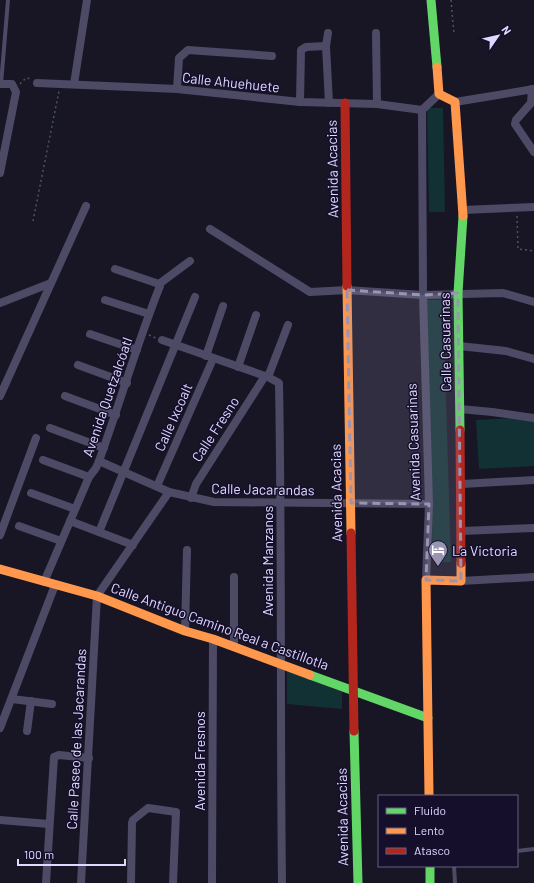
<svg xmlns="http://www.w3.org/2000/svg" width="534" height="883" viewBox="0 0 534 883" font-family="Barlow,sans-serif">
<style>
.green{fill:#123134}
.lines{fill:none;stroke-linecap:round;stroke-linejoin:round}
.path{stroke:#475666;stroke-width:1.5;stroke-dasharray:2 3;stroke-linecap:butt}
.lane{stroke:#4d4a66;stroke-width:4}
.street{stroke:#4d4a66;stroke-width:8}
.fast{stroke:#63d668;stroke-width:9}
.slow{stroke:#ff974d;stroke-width:9}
.jam{stroke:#b3261e;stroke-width:9}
.marked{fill:#9a94b3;fill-opacity:0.2;stroke:#9a94b3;stroke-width:3;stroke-dasharray:8 5;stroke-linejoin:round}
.labels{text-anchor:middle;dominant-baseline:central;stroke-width:3;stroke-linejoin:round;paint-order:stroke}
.street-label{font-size:14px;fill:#e0d9ff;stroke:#150f2b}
.poi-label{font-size:14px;fill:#e0d9ff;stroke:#150f2b;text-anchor:start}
</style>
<rect width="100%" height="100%" fill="#181525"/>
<g class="green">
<polygon points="427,108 443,108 445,212 429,212"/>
<polygon points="425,300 443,300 451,562 433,562"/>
<polygon points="534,417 534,466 479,469 476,420"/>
<polygon points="287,670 342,692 342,709 287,704"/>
</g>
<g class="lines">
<g class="path">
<polyline points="451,0 454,34"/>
<polyline points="20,84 26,78 32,79"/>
<polyline points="517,216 518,249 534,251"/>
<polyline points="33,221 59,91"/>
<polyline points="149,335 156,338"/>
</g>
<g class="lane">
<polyline points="1,84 8,0"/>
<polyline points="517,851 534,849"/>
<polyline points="454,866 455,883"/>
</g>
<g class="street">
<polyline points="328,33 326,46 329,103"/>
<polyline points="376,33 377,104"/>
<polyline points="37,83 177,89 300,102 377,104 422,110"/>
<polyline points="0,84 12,84 16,92 0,173"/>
<polyline points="74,84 87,0"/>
<polyline points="177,89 179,58 188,50 272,56"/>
<polyline points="532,89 531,103 516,120 515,124 534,152"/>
<polyline points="300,102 301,50 306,47 326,46"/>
<polyline points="455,102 534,89"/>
<polyline points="463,210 534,207"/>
<polyline points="210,229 310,292 347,290 423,295 503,293 534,302"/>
<polyline points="115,269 159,284"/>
<polyline points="159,284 190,261"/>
<polyline points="105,300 149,314"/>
<polyline points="0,303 51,283"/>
<polyline points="90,334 137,350"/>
<path d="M162,340L268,377L279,383C282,549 280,716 282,883"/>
<polyline points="459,346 506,351 534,359"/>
<polyline points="206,356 223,306"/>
<polyline points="78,365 127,383"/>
<polyline points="238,367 256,315"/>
<polyline points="268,377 288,325"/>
<polyline points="0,396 86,206"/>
<polyline points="65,396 116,415"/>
<polyline points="460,409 492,412 534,418"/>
<polyline points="50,428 104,448"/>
<polyline points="43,460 89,477"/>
<polyline points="99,461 169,492 214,502 429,504"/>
<polyline points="462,484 534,480"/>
<polyline points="157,486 213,359"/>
<polyline points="31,493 75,509"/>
<polyline points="191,498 196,484 265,376"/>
<polyline points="70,521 133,545"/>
<polyline points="19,526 61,541"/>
<polyline points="462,531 534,528"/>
<polyline points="99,532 195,297"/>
<polyline points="0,535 36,438"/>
<polyline points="426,580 429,504 423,295 422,110 439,94"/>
<polyline points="461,581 534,577"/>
<path d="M44,582L89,477L96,468L99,461C120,403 137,343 160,286L159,284"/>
<polyline points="185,631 187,550"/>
<polyline points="234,647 234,577"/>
<polyline points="12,699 52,704"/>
<polyline points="0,728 55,585"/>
<polyline points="27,731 31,701"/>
<polyline points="0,820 49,824"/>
<polyline points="46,883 54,757 59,755 89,758"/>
<polyline points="81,883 97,596 169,492"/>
<polyline points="131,883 132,823 133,820 148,808 176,812 173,883"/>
<polyline points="212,883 213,639"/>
</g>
<g class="fast">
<polyline points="431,0 437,67"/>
<polyline points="460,430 458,293 463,216"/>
<polyline points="310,675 428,718"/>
<polyline points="354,731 358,883"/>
<polyline points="430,866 430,883"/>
</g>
<g class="slow">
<polyline points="437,67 439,94 455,102 463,216"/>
<polyline points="347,286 351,533"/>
<polyline points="0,569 97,596 185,631 213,639 310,675"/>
<polyline points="429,796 426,580 461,581 461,563"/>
</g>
<g class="jam">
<polyline points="345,103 347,286"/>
<polyline points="460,430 461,563"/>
<polyline points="351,533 354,731"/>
</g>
</g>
<path class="marked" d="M347,290L423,295L458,293L461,581L426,580L429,504L351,503Z"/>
<defs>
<symbol id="hotel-pin" viewBox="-11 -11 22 30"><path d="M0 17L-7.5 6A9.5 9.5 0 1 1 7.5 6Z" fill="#9a94b3" stroke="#150f2b"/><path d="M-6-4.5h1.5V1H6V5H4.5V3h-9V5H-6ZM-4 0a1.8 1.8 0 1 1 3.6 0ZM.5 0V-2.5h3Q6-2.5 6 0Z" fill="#fff"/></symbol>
</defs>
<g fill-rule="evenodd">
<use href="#hotel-pin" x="427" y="539" width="22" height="30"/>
</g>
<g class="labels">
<g class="street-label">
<text transform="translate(231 82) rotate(6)">Calle Ahuehuete</text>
<text transform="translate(332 169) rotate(-91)">Avenida Acacias</text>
<text transform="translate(445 342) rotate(-91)">Calle Casuarinas</text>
<text transform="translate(107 397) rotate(-71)">Avenida Quetzalcóatl</text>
<text transform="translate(173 417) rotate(-66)">Calle Ixcoalt</text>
<text transform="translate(215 429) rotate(-57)">Calle Fresno</text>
<text transform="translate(413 442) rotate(-92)">Avenida Casuarinas</text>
<text transform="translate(263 489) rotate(1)">Calle Jacarandas</text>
<text transform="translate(336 493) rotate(-91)">Avenida Acacias</text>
<text transform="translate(267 561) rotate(-90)">Avenida Manzanos</text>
<text transform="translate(220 626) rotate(20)">Calle Antiguo Camino Real a Castillotla</text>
<text transform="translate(76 739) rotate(-87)">Calle Paseo de las Jacarandas</text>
<text transform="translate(199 761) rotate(-90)">Avenida Fresnos</text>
<text transform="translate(342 817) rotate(-91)">Avenida Acacias</text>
</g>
<g class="poi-label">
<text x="452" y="550">La Victoria</text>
</g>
</g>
<rect x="378" y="795" width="140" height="72" fill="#150f2b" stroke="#666080"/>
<rect x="386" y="808" width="20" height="6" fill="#63d668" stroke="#666080"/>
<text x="414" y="815" font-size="12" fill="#e0d9ff">Fluido</text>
<rect x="386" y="828" width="20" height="6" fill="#ff974d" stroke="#666080"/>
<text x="414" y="835" font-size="12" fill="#e0d9ff">Lento</text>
<rect x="386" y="848" width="20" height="6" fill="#b3261e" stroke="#666080"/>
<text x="414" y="855" font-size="12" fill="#e0d9ff">Atasco</text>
<g transform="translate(498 36) rotate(56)" stroke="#150f2b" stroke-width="3" paint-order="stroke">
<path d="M0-3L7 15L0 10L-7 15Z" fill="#e0d9ff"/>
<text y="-6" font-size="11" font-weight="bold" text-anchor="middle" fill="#e0d9ff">N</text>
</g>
<path d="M18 859v6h107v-6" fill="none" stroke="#e0d9ff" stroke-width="2"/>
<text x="24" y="859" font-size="12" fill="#e0d9ff" stroke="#150f2b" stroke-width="3" paint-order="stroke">100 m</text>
</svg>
